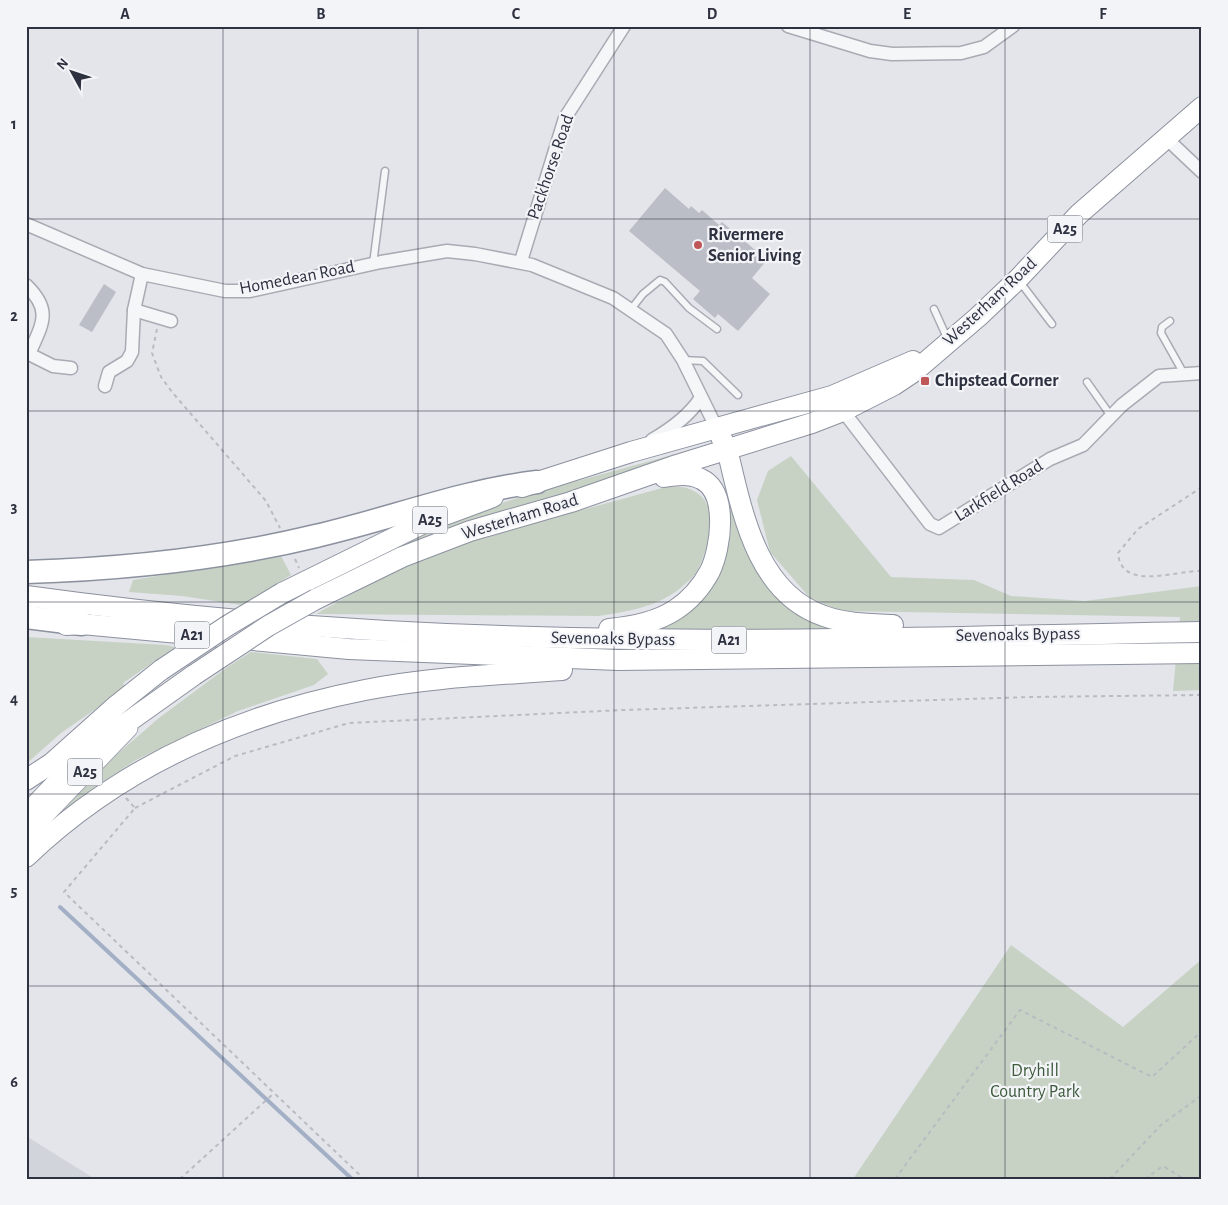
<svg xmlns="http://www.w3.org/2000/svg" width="1228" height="1205" viewBox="0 0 1228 1205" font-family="'Alegreya Sans',sans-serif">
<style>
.built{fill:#d1d4db}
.green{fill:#c7d2c5}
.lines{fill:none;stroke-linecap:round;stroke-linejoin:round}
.stream{stroke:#a2afc5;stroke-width:4}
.building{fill:#bbbec6}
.service-casing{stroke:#a9abb4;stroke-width:9}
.minor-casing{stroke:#a9abb4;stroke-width:15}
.primary-casing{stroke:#a4a8b4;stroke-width:21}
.trunk-casing{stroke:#8c919f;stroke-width:22}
.motorway-casing{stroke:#8c919f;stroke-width:25}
.path{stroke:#b9bbc1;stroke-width:2;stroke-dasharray:4 4;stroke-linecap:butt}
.service{stroke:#f5f6f8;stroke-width:6}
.minor{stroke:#f5f6f8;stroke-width:12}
.primary{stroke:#fff;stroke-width:19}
.trunk{stroke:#fff;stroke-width:20}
.motorway{stroke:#fff;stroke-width:22}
.trunk-bridge-casing{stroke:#8c919f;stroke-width:22;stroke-linecap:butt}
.trunk-bridge{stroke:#fff;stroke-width:20}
.grid{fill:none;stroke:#2d3140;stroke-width:1;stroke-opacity:0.55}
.poi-dot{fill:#bf5759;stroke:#f3f4f7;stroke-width:2}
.labels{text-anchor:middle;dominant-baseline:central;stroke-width:4.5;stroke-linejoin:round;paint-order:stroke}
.shield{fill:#f3f4f7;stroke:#686c77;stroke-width:1}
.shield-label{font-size:16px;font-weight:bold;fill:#2d3140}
.street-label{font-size:18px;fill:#2d3140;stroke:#f3f4f7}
.poi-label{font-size:18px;font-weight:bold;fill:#2d3140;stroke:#f3f4f7;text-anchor:start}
.park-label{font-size:18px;fill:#3d5a3c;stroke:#f3f4f7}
.neatline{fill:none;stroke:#2d3140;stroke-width:2}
.grid-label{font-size:16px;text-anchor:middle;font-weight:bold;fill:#2d3140}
</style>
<rect width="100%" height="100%" fill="#e3e5ea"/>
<polygon class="built" points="26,1136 95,1179 26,1179"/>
<g class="green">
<polygon points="701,447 702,451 463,525 315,591 305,590 449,520 530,494"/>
<polygon points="791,456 891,577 974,580 1011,596 1085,601 1202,586 1202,690 1173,691 1180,617 842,611 810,598 770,552 757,500 768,471"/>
<path d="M666,487C673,487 683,486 689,489C723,500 709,548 697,571C694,577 684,585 678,590C656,607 626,612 598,616L316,614L387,574L461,543Z"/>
<path d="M729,496C752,570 761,607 841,631L644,630L718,574L727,552L731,531Z"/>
<polygon points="281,556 291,575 241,605 182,596 129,592 133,580"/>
<polygon points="26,637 166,645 175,647 123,683 126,688 61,733 26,764"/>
<polygon points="251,652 317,659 328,674 314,685 238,711 136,760 84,794 52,822 93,775 159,718 226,668"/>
<polygon points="1011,945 1123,1027 1202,959 1202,1179 853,1179"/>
</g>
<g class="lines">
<polyline class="stream" points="60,907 352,1179"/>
</g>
<g class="building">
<polygon points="665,188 689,209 691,206 699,213 702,210 719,225 722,222 767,260 752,278 770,294 738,331 718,314 715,318 693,299 700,291 629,231"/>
<polygon points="104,284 116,292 92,332 79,325"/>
</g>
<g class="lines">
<defs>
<g id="service">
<polyline points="373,264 385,171"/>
<polyline points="1020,282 1052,324"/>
<polyline points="632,308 643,294 660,280 665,282 689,308 717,329"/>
<polyline points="934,309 948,340"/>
<polyline points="1170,321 1162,327 1161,333 1184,374"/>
<polyline points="683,360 703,361 738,395"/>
<polyline points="1087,382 1111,416"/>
</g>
<g id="minor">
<polyline points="788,26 870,51 892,54 961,53 984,47 1013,26"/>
<polyline points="1166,138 1202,172"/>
<polyline points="26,224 142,274 225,291 250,291 381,262 447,251 475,254 532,265 613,298 666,334 683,360 717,429"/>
<polyline points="521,261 565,118 624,26"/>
<path d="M26,285C53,311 42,324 29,354L53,366L71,368"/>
<polyline points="134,310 171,321"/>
<polyline points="105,386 109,372 127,361 132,352 134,310 142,274"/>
<polyline points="840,407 930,524 939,528 1050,459 1083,445 1122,405 1159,376 1202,373"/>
<path d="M652,440C671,429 688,417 700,399"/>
</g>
<polyline id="primary" points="26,834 128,728"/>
<g id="trunk">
<path d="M721,437L727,449C742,511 756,593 824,616C846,624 870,624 893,625"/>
<polyline points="522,487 631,452 832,396 913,361"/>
<polyline points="282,593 426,522 493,497"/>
<path d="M26,596C227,624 431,637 634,639C823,642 1013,635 1202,632"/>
<polyline points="316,599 402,557 470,531 571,502 677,465 812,423 843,411 894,385 915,371 978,317 1018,279 1079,214 1202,107"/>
<polyline points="66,625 82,624 349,649 618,660 1202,653"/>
<path d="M609,629C631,627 655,623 675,610C689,601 702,586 710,571C721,548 729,492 701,479C689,473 676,475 664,477"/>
<polyline points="26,780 52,763 117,705 161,670"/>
<polyline points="26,815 68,771 104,739 194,675"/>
<path d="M26,857C121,766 237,715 365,690C429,677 496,675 562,670"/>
</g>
<g id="motorway">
<path d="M26,572C124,569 221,559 316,536C390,519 461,491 537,482"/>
<polyline points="26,617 82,624"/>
</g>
</defs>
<use href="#service" class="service-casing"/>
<use href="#minor" class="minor-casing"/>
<use href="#primary" class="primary-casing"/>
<use href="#trunk" class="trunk-casing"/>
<use href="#motorway" class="motorway-casing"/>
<g class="path">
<polyline points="157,329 152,353 161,377 172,392 266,501 280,528"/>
<path d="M1202,487L1138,529L1118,553C1121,592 1176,570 1202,571"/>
<polyline points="295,559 299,568"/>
<polyline points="126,798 135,808 64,892 364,1179"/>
<polyline points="135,808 235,756 349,723 623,710 1029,697 1202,695"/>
<polyline points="180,1179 273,1094"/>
<polyline points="895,1179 1020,1010 1152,1077 1202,1031"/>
<polyline points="1110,1179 1161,1125 1202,1095"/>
<polyline points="1145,1179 1163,1166 1184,1179"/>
</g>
<use href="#service" class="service"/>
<use href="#minor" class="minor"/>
<use href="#primary" class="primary"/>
<use href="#trunk" class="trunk"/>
<use href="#motorway" class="motorway"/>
<defs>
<g id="trunk-bridge">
<polyline points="161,670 227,626 282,593"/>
<polyline points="194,675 268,626 316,599"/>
</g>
</defs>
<use href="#trunk-bridge" class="trunk-bridge-casing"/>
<use href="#trunk-bridge" class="trunk-bridge"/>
</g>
<path class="grid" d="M223,26V1179M418,26V1179M614,26V1179M810,26V1179M1005,26V1179M26,219H1202M26,411H1202M26,602H1202M26,794H1202M26,986H1202"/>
<g class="poi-dot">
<circle cx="698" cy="245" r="5"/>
<rect x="920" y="376" width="10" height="10" rx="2.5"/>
</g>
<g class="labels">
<g class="shield">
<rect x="1047.5" y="215.5" width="35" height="27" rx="4"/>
<rect x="412.5" y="506.5" width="35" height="27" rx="4"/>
<rect x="174.5" y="621.5" width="35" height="27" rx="4"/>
<rect x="711.5" y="626.5" width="35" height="27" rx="4"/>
<rect x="67.5" y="758.5" width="35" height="27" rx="4"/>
</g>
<g class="shield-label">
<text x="1065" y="229">A25</text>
<text x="430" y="520">A25</text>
<text x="192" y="635">A21</text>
<text x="729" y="640">A21</text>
<text x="85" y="772">A25</text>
</g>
<g class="street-label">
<text transform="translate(551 167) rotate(-71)">Packhorse Road</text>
<text transform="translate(297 278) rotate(-11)">Homedean Road</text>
<text transform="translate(990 302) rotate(-43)">Westerham Road</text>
<text transform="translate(999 491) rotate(-32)">Larkfield Road</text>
<text transform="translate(520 517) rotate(-17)">Westerham Road</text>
<text transform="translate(1018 635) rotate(-1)">Sevenoaks Bypass</text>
<text transform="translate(613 639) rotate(1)">Sevenoaks Bypass</text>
</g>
<g class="poi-label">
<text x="708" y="235">Rivermere<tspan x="708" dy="21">Senior Living</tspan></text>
<text x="935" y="381">Chipstead Corner</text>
</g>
<g class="park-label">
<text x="1035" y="1071">Dryhill<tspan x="1035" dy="21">Country Park</tspan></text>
</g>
</g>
<rect width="1228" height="1205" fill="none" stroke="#f3f4f7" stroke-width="55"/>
<g transform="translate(72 72) rotate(310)" stroke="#f3f4f7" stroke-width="4" paint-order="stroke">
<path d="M0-4L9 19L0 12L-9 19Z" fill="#2d3140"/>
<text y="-8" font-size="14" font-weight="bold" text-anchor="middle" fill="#2d3140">N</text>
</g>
<rect x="28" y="28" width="1172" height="1150" class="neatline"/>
<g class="grid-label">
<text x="125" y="19">A</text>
<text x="321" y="19">B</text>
<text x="516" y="19">C</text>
<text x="712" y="19">D</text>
<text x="907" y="19">E</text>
<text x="1103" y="19">F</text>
<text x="14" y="129">1</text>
<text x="14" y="321">2</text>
<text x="14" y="512">3</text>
<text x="14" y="704">4</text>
<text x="14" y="896">5</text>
<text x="14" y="1087">6</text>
</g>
</svg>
